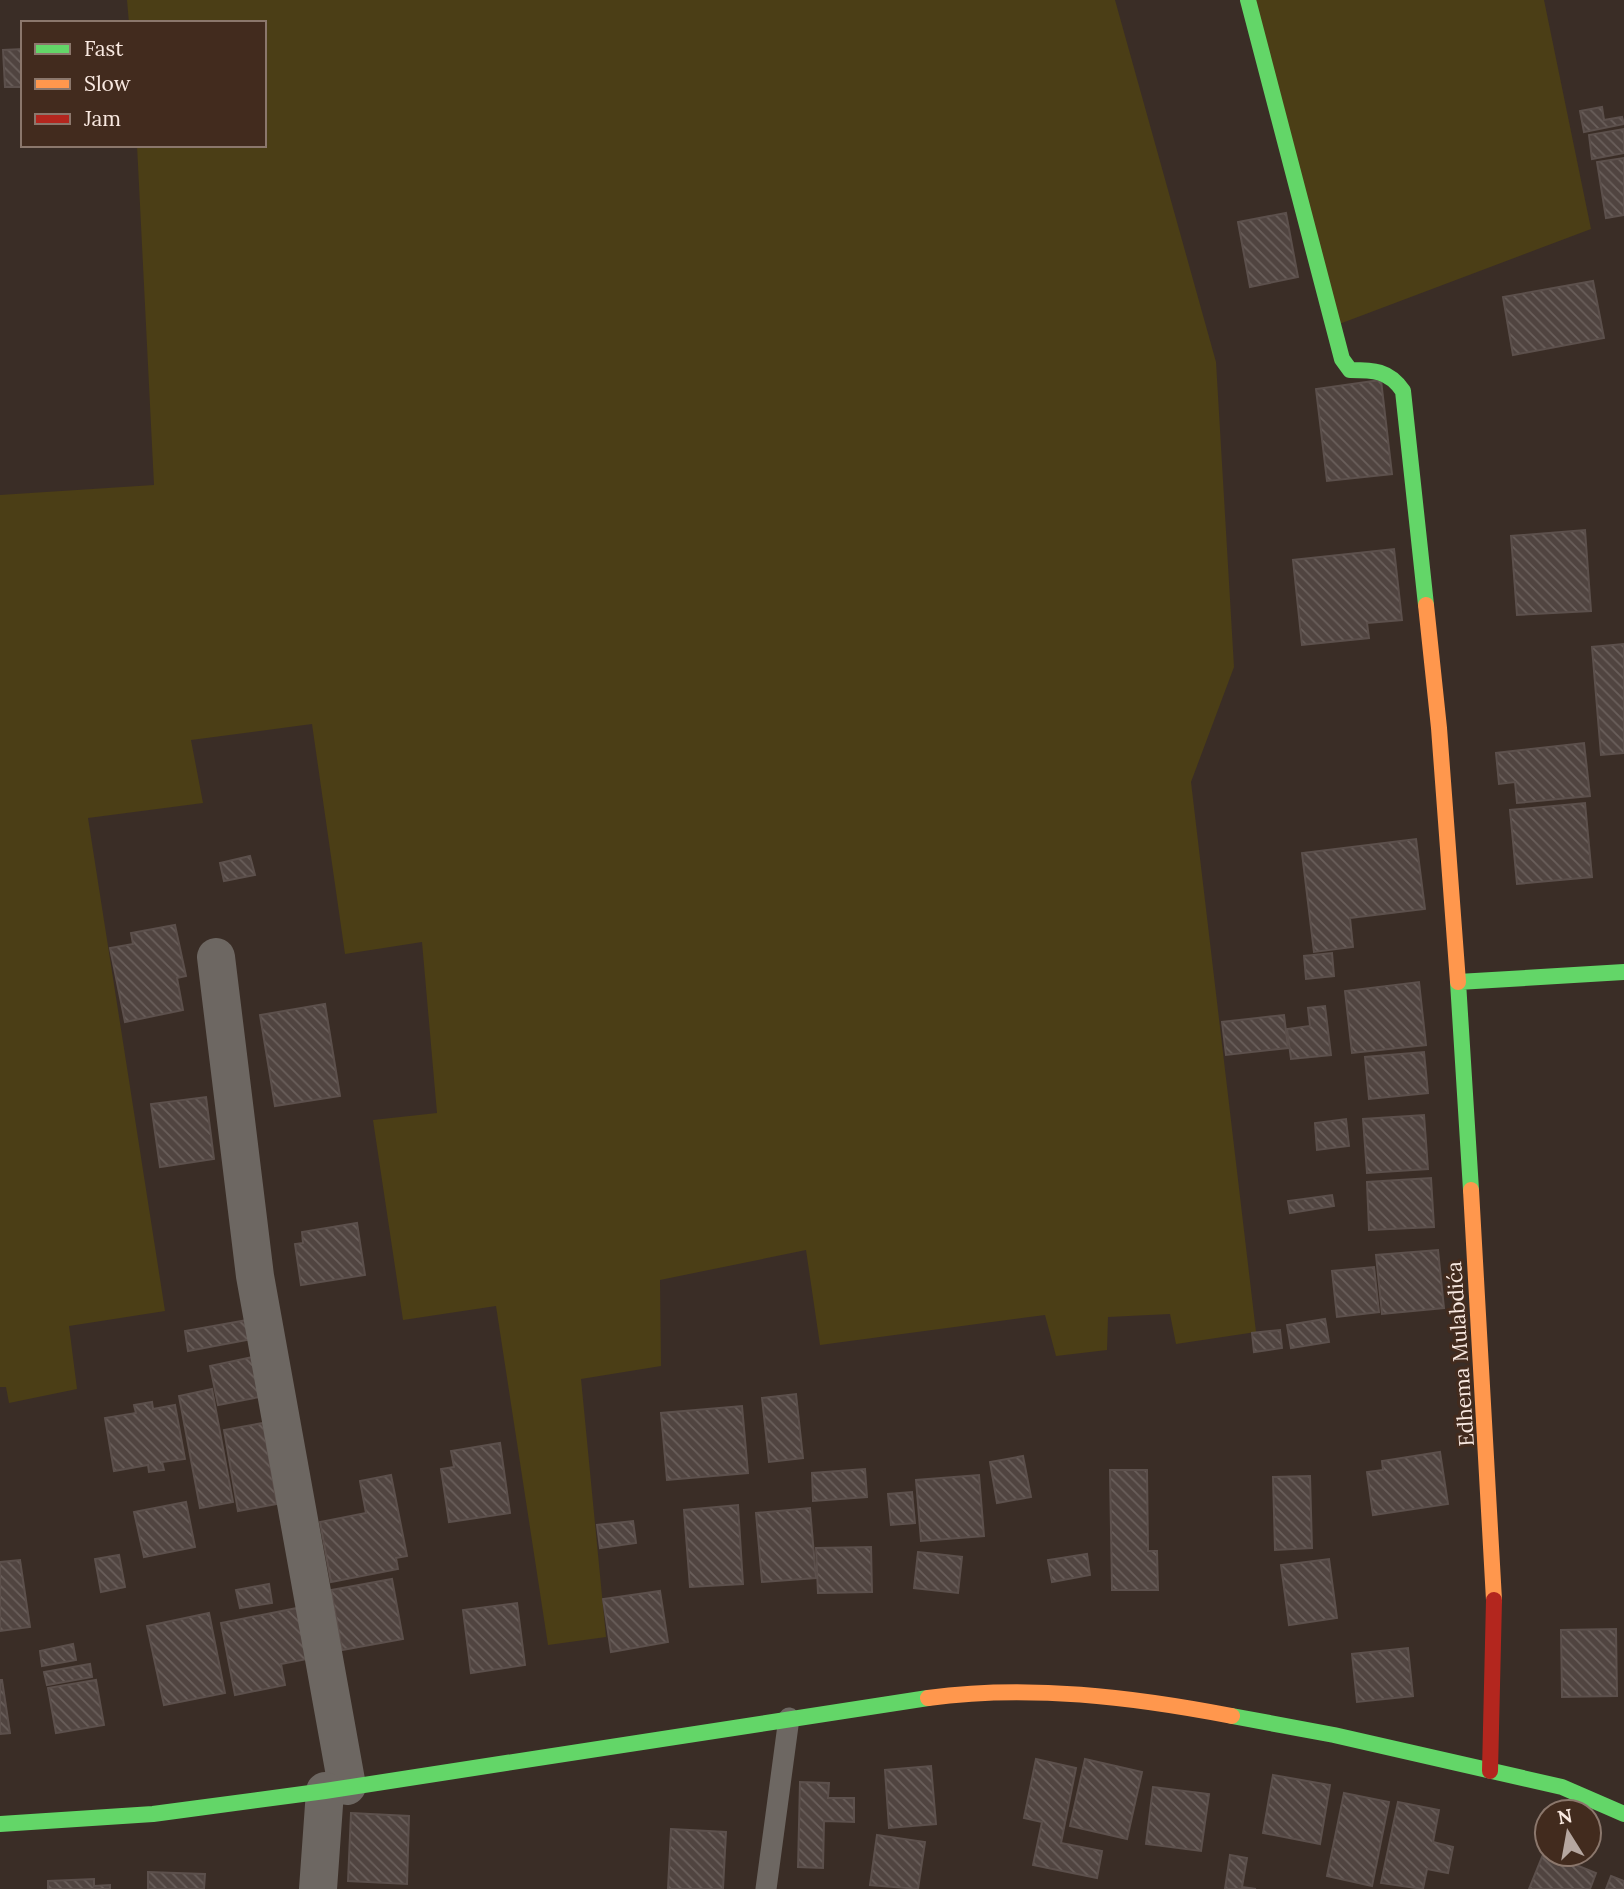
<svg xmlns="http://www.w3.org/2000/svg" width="1624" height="1889" viewBox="0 0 1624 1889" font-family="Lora,serif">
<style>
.green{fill:#4b3e16}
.building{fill:url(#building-back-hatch);stroke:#5c504c;stroke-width:2}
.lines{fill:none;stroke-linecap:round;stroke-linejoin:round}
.lane{stroke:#6d6762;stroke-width:21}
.street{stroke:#6d6762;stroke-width:38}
.fast{stroke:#63d668;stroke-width:16}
.slow{stroke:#ff974d;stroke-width:16}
.jam{stroke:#b3261e;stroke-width:16}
.labels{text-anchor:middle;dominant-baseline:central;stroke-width:6;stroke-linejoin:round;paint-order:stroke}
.street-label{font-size:21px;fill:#f9e9e1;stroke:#422b1e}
</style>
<defs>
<pattern id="building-back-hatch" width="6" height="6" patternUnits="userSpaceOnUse" patternTransform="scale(1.75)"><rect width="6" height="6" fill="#504440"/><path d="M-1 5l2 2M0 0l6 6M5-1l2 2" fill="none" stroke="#6a5f5b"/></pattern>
</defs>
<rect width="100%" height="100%" fill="#3a2d26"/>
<g class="green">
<polygon points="127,0 1115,0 1216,362 1234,667 1191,782 1256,1332 1176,1344 1170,1314 1108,1317 1107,1350 1056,1356 1045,1315 820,1345 806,1250 660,1280 661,1366 581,1379 606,1637 548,1645 496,1306 403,1320 373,1120 437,1113 422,942 345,954 312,724 191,740 203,803 88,818 165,1311 69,1326 77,1389 9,1403 6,1387 0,1387 0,495 154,485 137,145 264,145 264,23 129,23"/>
<polygon points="1248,0 1544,0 1591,229 1334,326"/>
</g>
<g class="building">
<polygon points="23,49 23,87 5,87 3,50"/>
<polygon points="1602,107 1604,120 1622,117 1624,124 1584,132 1580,111"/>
<polygon points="1624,129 1624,153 1592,159 1589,135"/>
<polygon points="1624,158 1624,215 1606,218 1597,162"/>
<polygon points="1286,213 1298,277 1250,287 1238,222"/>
<polygon points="1593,281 1604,338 1513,355 1503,297"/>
<polygon points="1381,380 1392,474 1327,481 1316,389"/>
<polygon points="1585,530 1591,611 1517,615 1511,536"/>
<polygon points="1394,549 1402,620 1367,623 1369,638 1302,645 1293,560"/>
<polygon points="1624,644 1624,753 1601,755 1592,647"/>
<polygon points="1584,743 1590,796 1517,803 1515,782 1499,784 1496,753"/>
<polygon points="1585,803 1592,877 1517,884 1510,810"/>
<polygon points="1416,839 1425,909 1350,918 1353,947 1314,952 1302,853"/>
<polygon points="250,856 255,875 224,881 220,863"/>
<polygon points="175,925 186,976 177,978 183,1010 125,1022 110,948 133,944 131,933"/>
<polygon points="1332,953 1334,976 1306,979 1304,956"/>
<polygon points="1419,982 1426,1045 1352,1053 1345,991"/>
<polygon points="325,1004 340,1096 275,1106 260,1015"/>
<polygon points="1325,1006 1331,1055 1291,1059 1287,1029 1310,1026 1308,1008"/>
<polygon points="1284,1015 1288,1048 1226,1055 1222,1022"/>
<polygon points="1424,1052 1428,1093 1369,1099 1365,1057"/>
<polygon points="206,1097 214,1159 160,1167 151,1104"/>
<polygon points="1424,1115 1428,1169 1367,1173 1363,1119"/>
<polygon points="1346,1119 1349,1146 1317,1150 1315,1123"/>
<polygon points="1431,1178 1434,1227 1369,1230 1367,1182"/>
<polygon points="1332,1195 1334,1206 1290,1213 1288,1201"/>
<polygon points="357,1223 365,1275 301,1285 295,1244 303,1243 302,1232"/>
<polygon points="1438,1250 1444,1308 1382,1314 1376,1255"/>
<polygon points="1374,1267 1379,1312 1337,1317 1332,1271"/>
<polygon points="253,1319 257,1338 188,1351 185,1331"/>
<polygon points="1325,1319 1329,1342 1291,1348 1287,1325"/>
<polygon points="1280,1330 1282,1348 1254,1352 1252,1333"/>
<polygon points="257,1356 265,1396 218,1405 210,1366"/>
<polygon points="212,1389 233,1502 200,1508 179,1396"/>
<polygon points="796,1394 803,1458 769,1462 762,1398"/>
<polygon points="152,1402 153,1409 175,1405 185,1459 162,1462 164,1470 149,1472 148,1465 114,1471 105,1418 136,1413 134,1405"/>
<polygon points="742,1406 748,1473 667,1480 661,1413"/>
<polygon points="263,1423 277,1504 238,1511 224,1430"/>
<polygon points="500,1443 510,1513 449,1522 441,1469 454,1467 451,1451"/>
<polygon points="1440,1452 1448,1504 1373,1515 1367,1472 1383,1470 1382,1461"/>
<polygon points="1023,1456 1031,1497 997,1503 990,1462"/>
<polygon points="865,1469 867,1497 813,1501 812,1473"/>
<polygon points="1110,1470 1147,1470 1148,1551 1157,1551 1158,1590 1112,1590"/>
<polygon points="391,1475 407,1556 396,1558 398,1569 331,1582 320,1522 366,1513 360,1481"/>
<polygon points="979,1475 984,1536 921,1541 916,1480"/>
<polygon points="1310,1476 1312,1548 1275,1550 1273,1477"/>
<polygon points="912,1492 915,1523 891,1525 888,1494"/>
<polygon points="186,1502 195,1547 144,1557 134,1512"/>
<polygon points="738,1505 743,1584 690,1587 684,1510"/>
<polygon points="810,1508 816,1578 762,1582 756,1513"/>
<polygon points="633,1521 636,1543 600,1548 597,1525"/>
<polygon points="871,1547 872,1592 818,1593 816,1548"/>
<polygon points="918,1552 962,1557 958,1593 914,1588"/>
<polygon points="1087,1554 1090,1575 1052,1582 1048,1560"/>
<polygon points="119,1555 125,1587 101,1592 95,1559"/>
<polygon points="1329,1559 1337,1618 1289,1625 1281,1565"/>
<polygon points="20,1560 30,1627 0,1631 0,1562"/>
<polygon points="392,1579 403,1639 342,1650 331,1590"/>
<polygon points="269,1584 272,1603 240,1608 236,1590"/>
<polygon points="660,1591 668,1642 611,1652 603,1599"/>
<polygon points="517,1603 525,1665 471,1673 463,1610"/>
<polygon points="297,1608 307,1659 281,1664 285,1685 235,1695 221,1623"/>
<polygon points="209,1613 225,1693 164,1705 147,1626"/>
<polygon points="1616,1629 1617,1696 1562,1697 1561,1630"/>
<polygon points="73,1644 76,1660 42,1666 40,1651"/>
<polygon points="1408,1648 1413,1696 1357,1702 1352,1654"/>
<polygon points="90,1664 92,1677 47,1685 44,1672"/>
<polygon points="0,1680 2,1680 10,1733 0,1734"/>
<polygon points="96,1680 104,1725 56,1733 48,1688"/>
<polygon points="1036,1759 1076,1768 1061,1843 1102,1851 1097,1878 1033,1865 1042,1822 1024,1818"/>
<polygon points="1085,1759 1142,1772 1127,1839 1070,1826"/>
<polygon points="931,1766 936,1824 889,1828 885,1770"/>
<polygon points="1273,1775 1330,1785 1320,1844 1263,1833"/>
<polygon points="800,1782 829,1783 828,1798 854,1798 854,1822 824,1821 823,1868 798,1867"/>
<polygon points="1153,1787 1209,1794 1201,1851 1146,1844"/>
<polygon points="1344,1793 1389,1802 1372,1886 1327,1876"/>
<polygon points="1398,1802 1439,1810 1433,1842 1453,1847 1448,1873 1427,1869 1423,1889 1381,1883"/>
<polygon points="351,1813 409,1816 407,1884 348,1881"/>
<polygon points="671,1829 726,1832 723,1889 668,1889"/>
<polygon points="877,1835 925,1842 918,1889 870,1885"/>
<polygon points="1544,1852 1596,1873 1590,1889 1529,1889"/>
<polygon points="1230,1855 1247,1858 1242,1887 1256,1889 1225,1889"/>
<polygon points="148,1872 205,1874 204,1889 148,1889"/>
<polygon points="1611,1876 1624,1881 1624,1889 1606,1889"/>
<polygon points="94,1879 94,1886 110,1885 110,1889 48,1889 48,1881"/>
</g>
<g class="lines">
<polyline class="lane" points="766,1889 789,1718"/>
<g class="street">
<polyline points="216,957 255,1276 347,1786"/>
<polyline points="318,1889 325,1791"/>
</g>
<g class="fast">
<path d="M1248,0L1342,359L1350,370C1373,370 1389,370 1403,391L1426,605"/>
<polyline points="1471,1190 1458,982 1624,972"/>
<polyline points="1232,1716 1334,1735 1562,1787 1624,1814"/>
<polyline points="0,1824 153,1814 325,1791 928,1698"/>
</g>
<g class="slow">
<polyline points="1426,605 1439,728 1458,982"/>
<polyline points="1471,1190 1494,1600"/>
<path d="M928,1698C1028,1684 1133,1697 1232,1716"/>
</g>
<polyline class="jam" points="1490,1771 1494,1600"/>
</g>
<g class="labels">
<g class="street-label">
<text transform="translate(1460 1354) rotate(-94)">Edhema Mulabdića</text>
</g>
</g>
<rect x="21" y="21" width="245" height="126" fill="#422b1e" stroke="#8b776c" stroke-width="2"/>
<rect x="35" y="44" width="35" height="10" fill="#63d668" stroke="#8b776c" stroke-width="2"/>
<text x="84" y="56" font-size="21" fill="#f9e9e1">Fast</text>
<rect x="35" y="79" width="35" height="10" fill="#ff974d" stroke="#8b776c" stroke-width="2"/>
<text x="84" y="91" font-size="21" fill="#f9e9e1">Slow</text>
<rect x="35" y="114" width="35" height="10" fill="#b3261e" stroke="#8b776c" stroke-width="2"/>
<text x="84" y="126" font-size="21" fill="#f9e9e1">Jam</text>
<g transform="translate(1568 1833) rotate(349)"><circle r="33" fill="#422b1e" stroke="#8b776c" stroke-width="2"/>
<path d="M0-5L12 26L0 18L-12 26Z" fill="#b6a7a0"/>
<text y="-10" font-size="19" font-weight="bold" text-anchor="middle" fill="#f9e9e1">N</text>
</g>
</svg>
